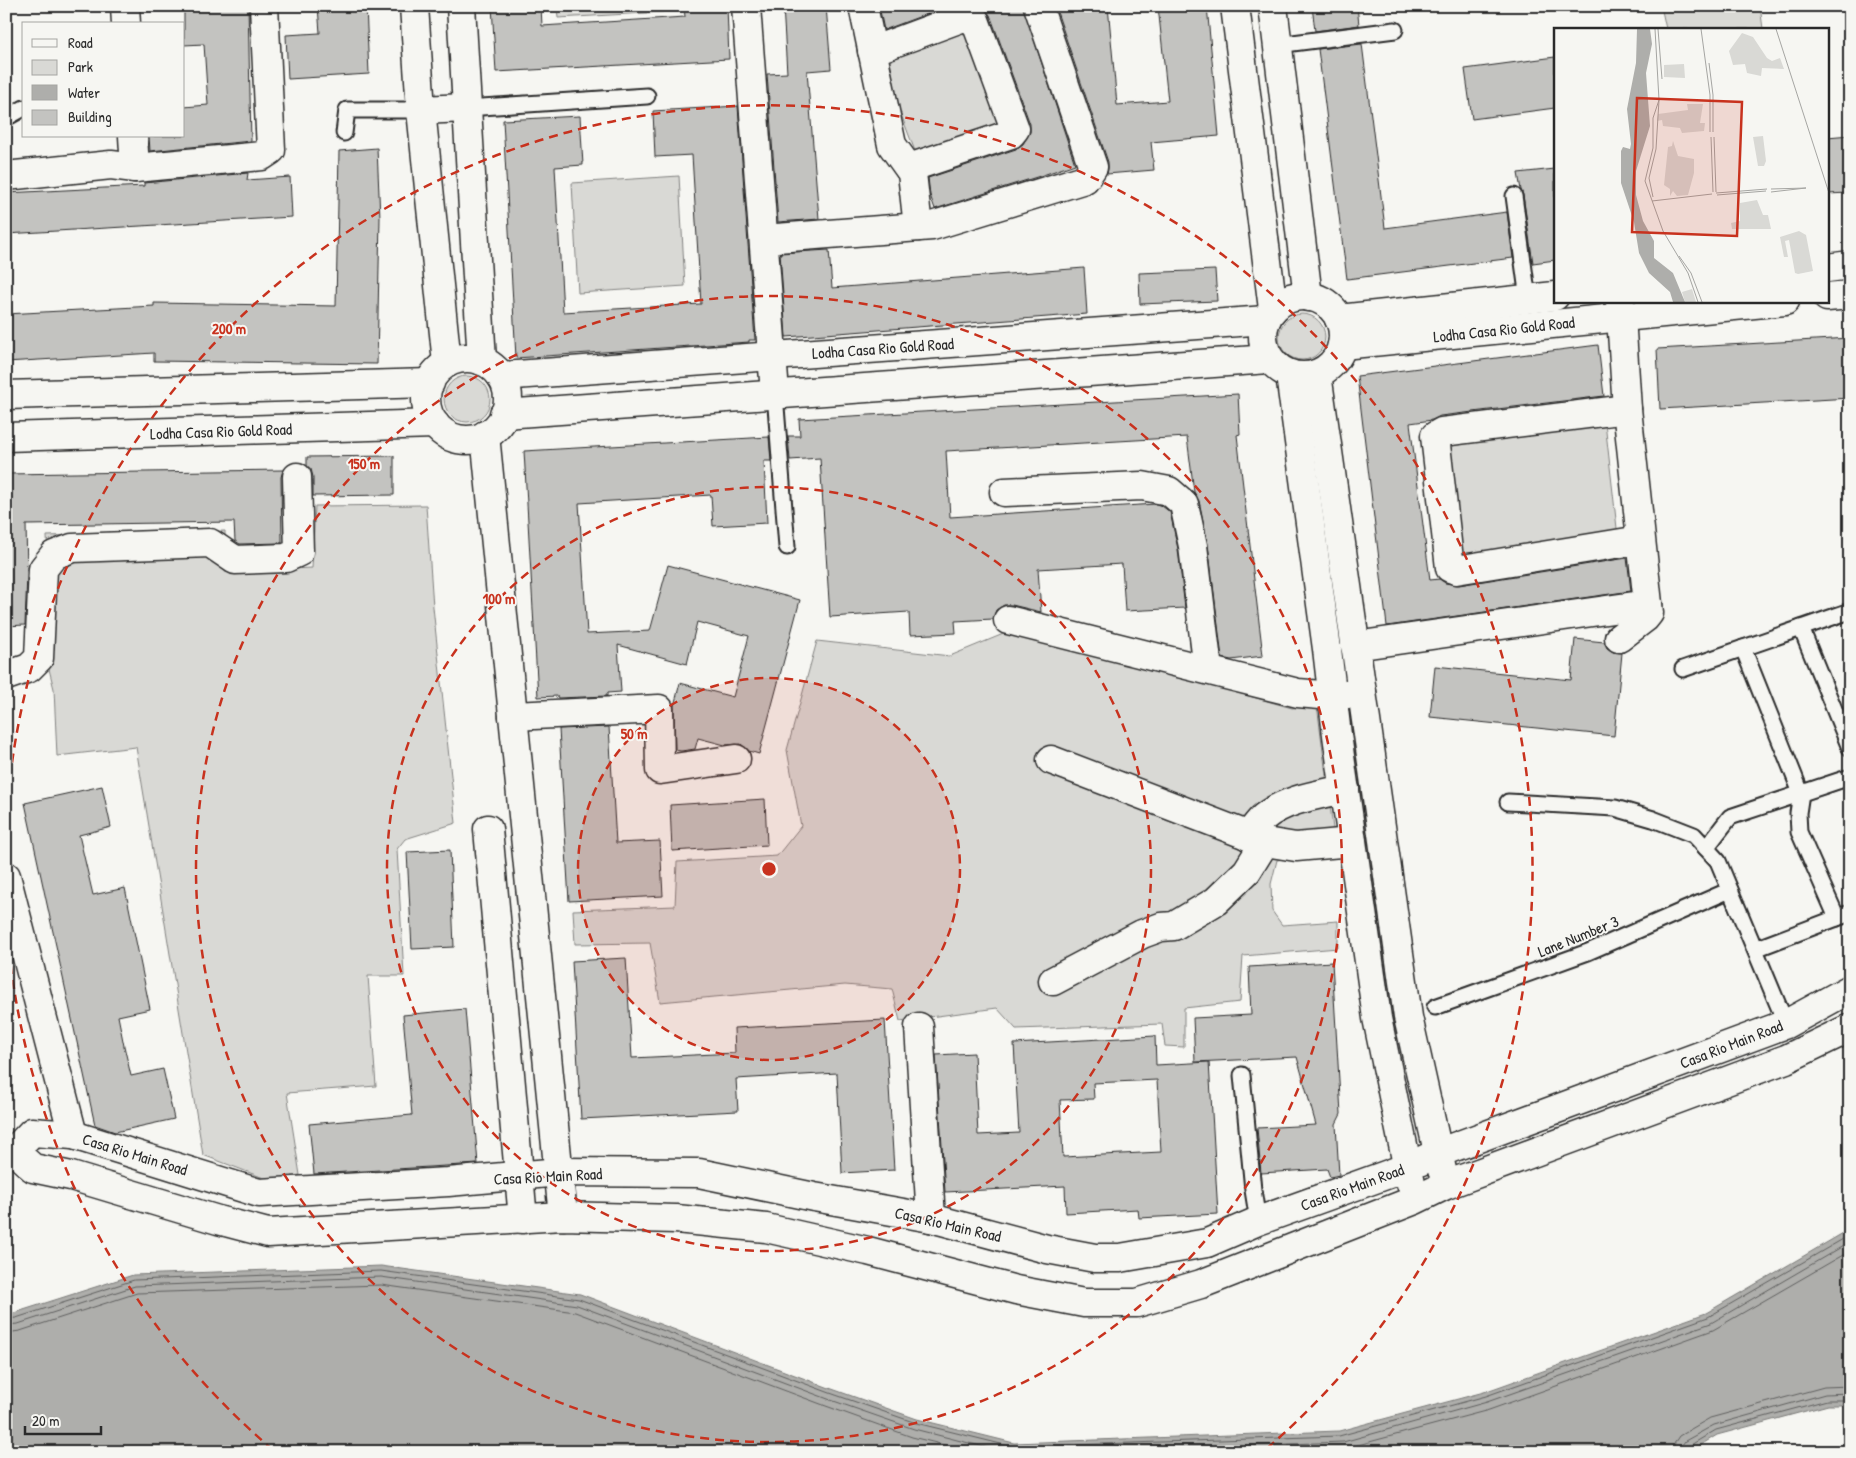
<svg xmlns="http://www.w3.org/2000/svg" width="1856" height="1458" viewBox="0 0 1856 1458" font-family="'Patrick Hand',sans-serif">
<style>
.green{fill:#d9d9d5;stroke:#828280}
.water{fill:#aeaeab;stroke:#7a7a78}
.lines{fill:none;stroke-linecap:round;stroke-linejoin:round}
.shore{stroke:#5f5f5e;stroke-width:1}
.building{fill:#c3c3c0;stroke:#2b2b2b;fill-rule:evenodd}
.lane-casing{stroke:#2b2b2b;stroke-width:19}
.street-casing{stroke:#2b2b2b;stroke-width:31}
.secondary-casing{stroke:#2b2b2b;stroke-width:31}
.lane{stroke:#f6f6f2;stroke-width:15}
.street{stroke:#f6f6f2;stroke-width:28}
.secondary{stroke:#f6f6f2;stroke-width:28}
.ring{fill:none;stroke:#c8321e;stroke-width:2.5;stroke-dasharray:9 6}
.labels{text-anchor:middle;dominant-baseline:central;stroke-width:4;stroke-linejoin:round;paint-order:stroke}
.street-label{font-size:16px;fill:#2b2b2b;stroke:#f6f6f2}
.inset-road{fill:none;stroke:#a5a5a2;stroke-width:1}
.view{fill:#c8321e;fill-opacity:0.15;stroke:#c8321e;stroke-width:2.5}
.inset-edge{fill:none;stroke:#2b2b2b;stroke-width:2.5}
.centre{fill:#c8321e;stroke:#f6f6f2;stroke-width:2.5}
.ring-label{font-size:15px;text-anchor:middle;font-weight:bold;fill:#c8321e;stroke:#f6f6f2;stroke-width:4;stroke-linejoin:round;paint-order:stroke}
</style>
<rect width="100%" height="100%" fill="#f6f6f2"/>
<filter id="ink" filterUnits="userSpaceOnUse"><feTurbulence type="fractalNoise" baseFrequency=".02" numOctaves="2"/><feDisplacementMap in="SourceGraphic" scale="10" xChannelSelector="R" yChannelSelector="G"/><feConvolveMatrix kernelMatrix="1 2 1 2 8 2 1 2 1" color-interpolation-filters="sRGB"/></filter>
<g filter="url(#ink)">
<g class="green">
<polygon points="557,6 663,6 663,12 558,18"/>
<polygon points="1661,6 1760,6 1763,29 1666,29"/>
<polygon points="969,21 1007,125 915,151 879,57"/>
<polygon points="679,176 685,286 578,293 572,183"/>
<circle cx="1302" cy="337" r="23"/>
<circle cx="467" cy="399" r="23"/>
<polygon points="1605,423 1618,537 1449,556 1436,442"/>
<polygon points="426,505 433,607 456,823 405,839 397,849 404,976 368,976 376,1086 287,1093 300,1175 269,1180 203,1155 136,747 57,756 54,689 49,669 51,640 47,536 225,531 225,572 312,568 315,506"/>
<polygon points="1013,630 1292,708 1317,705 1336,852 1277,860 1271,884 1272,911 1282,925 1338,921 1338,948 1243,956 1240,1002 1184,1008 1184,1047 1165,1046 1162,1024 1016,1029 997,1008 900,1021 892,989 845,985 660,1002 650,943 575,944 573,910 675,906 677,862 777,856 801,826 787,750 817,641 950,656"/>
</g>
<polygon class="water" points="1850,1229 1850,1405 1828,1405 1717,1435 1689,1452 6,1452 6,1314 14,1313 133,1275 381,1266 580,1294 832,1389 917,1419 1014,1443 1339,1431 1484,1392 1706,1313"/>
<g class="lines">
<g class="shore">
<polyline points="6,1319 16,1318 134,1280 381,1271 579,1299 830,1393 916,1423 1013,1447 1339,1436 1486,1396 1708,1317 1850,1235"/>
<polyline points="6,1325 18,1324 135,1286 381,1277 577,1305 828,1399 914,1429 1004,1452"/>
<polyline points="6,1333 20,1331 137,1293 381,1285 575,1312 826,1406 912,1437 973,1452"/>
<polyline points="1072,1452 1343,1442 1487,1402 1711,1323 1850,1242"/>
<polyline points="1287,1452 1343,1449 1489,1410 1713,1330 1850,1251"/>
<polyline points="1673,1452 1675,1442 1679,1436 1710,1418 1824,1387 1850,1386"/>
<polyline points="1681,1452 1682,1445 1685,1441 1714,1425 1825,1394 1850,1393"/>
<polyline points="1687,1452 1689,1446 1716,1430 1827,1400 1850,1400"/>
</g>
</g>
<g class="building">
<polygon points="184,6 248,6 251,141 150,151 149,136 184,136 184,107 208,105 204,44 184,45"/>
<polygon points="318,6 366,6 369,74 288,79 286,35 320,33"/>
<polygon points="492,6 541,6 542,26 685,17 684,6 727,6 729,59 496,72"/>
<polygon points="783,6 826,6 831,69 807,71 819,219 778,222 767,74 787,73"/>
<polygon points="879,6 948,6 884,30"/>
<polygon points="983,6 1023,6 1075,164 1040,176 935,209 930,195 928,178 1016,149 1023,144 1030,132 1030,124 990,15"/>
<polygon points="1055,6 1108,6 1117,105 1168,101 1158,6 1207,6 1219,136 1151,142 1154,170 1107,174 1108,169 1108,162"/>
<polygon points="1312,6 1357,6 1359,25 1315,31"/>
<polygon points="1362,44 1385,228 1507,212 1513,258 1347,279 1318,49"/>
<polygon points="1555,57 1555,108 1472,119 1465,69"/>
<polygon points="738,106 755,340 749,340 749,342 516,358 503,120 580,116 583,165 555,167 563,312 701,304 692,155 655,157 653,111"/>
<polygon points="1850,135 1850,193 1827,194 1827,137"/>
<polygon points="377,148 380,218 377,364 154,361 154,353 6,362 6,314 154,306 154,303 336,306 339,151"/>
<polygon points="1555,169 1555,260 1533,263 1523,195 1521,190 1518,173"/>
<polygon points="248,173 247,180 290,177 292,217 6,234 6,193 144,186 144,183"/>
<polygon points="829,250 832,288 1084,268 1087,314 786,337 780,253"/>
<polygon points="1215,270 1217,301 1140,304 1139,273"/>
<polygon points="1850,338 1850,398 1660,409 1657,349"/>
<polygon points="1598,345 1604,396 1440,416 1432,420 1410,423 1430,580 1440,579 1445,583 1459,585 1627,558 1631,591 1387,626 1357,376"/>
<polygon points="1238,394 1240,434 1237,435 1263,656 1231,660 1222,658 1208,544 1199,501 1194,492 1187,437 946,451 950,517 1156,504 1162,506 1170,512 1178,549 1185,608 1125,611 1122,564 1038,569 1041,612 1012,605 1004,605 996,610 993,619 955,621 956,633 910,635 909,612 830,617 820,458 790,460 788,436 800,436 799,419"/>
<polygon points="769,437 771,461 764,461 767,523 713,526 711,495 579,503 587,634 650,631 668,565 800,600 759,754 749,751 741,744 725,745 698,738 695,749 681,751 675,750 674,706 680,683 733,697 749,636 697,622 687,664 618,645 621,692 607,693 607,696 558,698 557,696 538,697 524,451"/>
<polygon points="394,456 394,495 313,496 313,477 311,469 307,466 307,457"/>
<polygon points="283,470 281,477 282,543 240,544 235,541 234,522 26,525 27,573 25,625 6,626 6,474"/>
<polygon points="1575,639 1604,642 1607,648 1613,652 1622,653 1614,736 1430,717 1435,666 1571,680"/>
<polygon points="609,727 616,843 660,841 663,896 569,901 559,729"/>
<polygon points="102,786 111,827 79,835 93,895 125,888 150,1009 118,1016 124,1046 131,1076 163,1069 174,1119 115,1132 95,1125 25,803"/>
<polygon points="765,799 767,845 672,851 670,805"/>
<polygon points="450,850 454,947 412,949 407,852"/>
<polygon points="626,958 632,1058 735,1053 734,1028 885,1020 894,1170 842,1173 837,1073 736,1079 738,1111 581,1119 572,961"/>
<polygon points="1332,962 1341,1114 1336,1124 1339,1175 1330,1177 1327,1169 1261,1173 1257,1128 1316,1125 1297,1057 1195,1062 1193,1018 1251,1015 1249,967"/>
<polygon points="465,1009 478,1164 314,1174 309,1124 412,1115 403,1015"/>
<path d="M1155,1036L1156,1065L1209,1062L1218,1214L1139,1218L1138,1209L1066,1213L1065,1186L945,1192L936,1055L974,1053L978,1135L1019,1133L1014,1044ZM1157,1080L1161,1152L1063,1157L1060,1100L1094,1099L1093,1083Z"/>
</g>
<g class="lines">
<defs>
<g id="lane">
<polyline points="1277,45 1395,30"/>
<polyline points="466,108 647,96"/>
<polyline points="6,118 24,108"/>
<polyline points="344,133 347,110 421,110"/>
<polyline points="1514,196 1528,299"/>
<polyline points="775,394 787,547"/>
<polyline points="1801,628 1850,748"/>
<polyline points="1743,648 1801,793 1798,813 1799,832 1837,918"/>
<polyline points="1683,669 1850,611"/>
<polyline points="1508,802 1615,808 1653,819 1694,835 1718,861 1786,1024"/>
<polyline points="1706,848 1730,817 1850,777"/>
<polyline points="1755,949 1850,913"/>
<polyline points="1435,1007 1588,952 1730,890"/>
<polyline points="1242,1075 1253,1190 1258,1221"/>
</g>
<g id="street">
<polyline points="125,6 126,24"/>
<polyline points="414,6 421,110 447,363"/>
<polyline points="461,6 482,361"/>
<polyline points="746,6 775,394"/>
<polyline points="863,6 892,145 912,173 918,227"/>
<polyline points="872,51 969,15 975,20 1015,129 1011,134 909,168"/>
<polyline points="421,110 466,108"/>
<polyline points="133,136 135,168"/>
<polyline points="6,176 111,165 135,168 262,156 271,150 264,6"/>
<polyline points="764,239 932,226 1085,179 1093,167 1038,6"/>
<polyline points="1827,268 1850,265"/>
<polyline points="1827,297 1850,295"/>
<polyline points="1339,319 1555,296"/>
<polyline points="1342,345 1785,301"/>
<polyline points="1627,409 1442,432 1435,436 1450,568 1456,570 1640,540"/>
<polyline points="485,435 563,1216"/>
<polyline points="1004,492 1142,486 1169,491 1184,504 1193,546 1208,670"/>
<polyline points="1008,620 1298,693 1332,696 1362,692"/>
<polyline points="1619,638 1645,618 1649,613 1627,409 1620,301"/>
<polyline points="1355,646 1648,604"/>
<polyline points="6,676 29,668 39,658 43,569 54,555 72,548 210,543 235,560 286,558 299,552 297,477"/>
<polyline points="513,716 659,709 660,770 736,759"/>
<polyline points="1051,760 1265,842 1296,847 1352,842"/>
<polyline points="488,829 523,1219"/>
<path d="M1248,836C1253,830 1258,822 1264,817C1286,799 1318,795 1345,789"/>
<polyline points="6,876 73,1135"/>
<polyline points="1053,981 1142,934 1161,927 1174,926 1216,901 1247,871 1265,842"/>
<polyline points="919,1027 931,1218"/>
</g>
<g id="secondary">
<polyline points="1235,6 1273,309"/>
<polyline points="1273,6 1308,297"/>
<circle cx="1303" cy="336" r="40"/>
<circle cx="467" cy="399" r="41"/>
<polyline points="1317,374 1408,1017 1442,1170"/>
<polyline points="1290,375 1327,649 1337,735 1377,1018 1411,1184"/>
<polyline points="501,376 1266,320"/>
<polyline points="6,395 430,383"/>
<polyline points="504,414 1269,359"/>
<polyline points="6,437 435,424"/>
<polyline points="6,1151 14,1151 33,1168 71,1176 218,1220 268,1233 563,1216 676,1219 766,1228 868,1251 1016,1290 1084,1303 1137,1303 1201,1284 1415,1200 1446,1185 1786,1059 1850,1028"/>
<polyline points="14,1151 32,1132 73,1135 259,1193 448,1182 560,1172 699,1173 814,1197 931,1218 1047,1249 1095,1258 1120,1258 1207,1243 1258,1221 1408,1167 1438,1153 1786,1024 1850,989"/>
</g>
</defs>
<use href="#lane" class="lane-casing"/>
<use href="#street" class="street-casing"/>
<use href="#secondary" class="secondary-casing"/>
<use href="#lane" class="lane"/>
<use href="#street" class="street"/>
<use href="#secondary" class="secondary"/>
</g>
</g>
<circle cx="769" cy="869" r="191" fill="#c8321e" fill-opacity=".12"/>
<g class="ring">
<circle cx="769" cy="869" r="191"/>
<circle cx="769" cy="869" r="382"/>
<circle cx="769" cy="869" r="573"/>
<path d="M273 1450A764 764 0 0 1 6 916M6 822A764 764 0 1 1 1265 1450"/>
</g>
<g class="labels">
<g class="street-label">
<text transform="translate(1504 329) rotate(-6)">Lodha Casa Rio Gold Road</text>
<text transform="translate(883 348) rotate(-4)">Lodha Casa Rio Gold Road</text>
<text transform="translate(221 431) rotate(-2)">Lodha Casa Rio Gold Road</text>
<text transform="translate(1578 936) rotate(-22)">Lane Number 3</text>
<text transform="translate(1731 1044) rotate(-21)">Casa Rio Main Road</text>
<text transform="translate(135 1154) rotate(17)">Casa Rio Main Road</text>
<text transform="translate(548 1176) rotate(-3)">Casa Rio Main Road</text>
<text transform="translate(1352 1187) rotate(-20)">Casa Rio Main Road</text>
<text transform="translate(948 1224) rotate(13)">Casa Rio Main Road</text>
</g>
</g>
<g transform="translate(1554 28)">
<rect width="275" height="275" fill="#f6f6f2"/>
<path d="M188,5L199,9L213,30L218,33L226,30L230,41L208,40L207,48L193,45L191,36L179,37L175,23ZM130,36L131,50L110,49V37ZM133,76H149L146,95H151L150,103L128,105L126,100L109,98L108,92L103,93L104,86L134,82ZM209,108L212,133L210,138H204L199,109ZM119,113L124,128L140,131V145L134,167L123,168L119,163L116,168V161L110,157L114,119L118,118ZM203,172L209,187H214L217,201H178L177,195L186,193V175ZM245,203L252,207L259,243L244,246L241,245L235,212L231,213L234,229H230L226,209ZM138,261L142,274H131L128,264Z" fill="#d9d9d5"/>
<path d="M83,1H96L98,16L92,45L96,98L82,143V167L89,193L100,213V230L119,245L131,274H119L116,264L95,245L85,225L80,194L67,155V123L69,119L76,121L77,116L73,81L82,35Z" fill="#aeaeab"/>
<path class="inset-road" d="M101,1L105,72L99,90V120L91,153L109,203L134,245L144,274M104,1L108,51M147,1L156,67V104M222,1L275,165M155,35L159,67V104M157,109L159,164M160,109L162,164M217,161L252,160M217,164L252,160M162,165L213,161M163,167L212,163M99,169L95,150L102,121L105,72M98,173L158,166M125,228L137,245L148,274"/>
<path class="view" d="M83,70L188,74L183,208L78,204Z"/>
<rect width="275" height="275" class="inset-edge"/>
</g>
<circle cx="769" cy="869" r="8" class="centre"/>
<g class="ring-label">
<text x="229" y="334">200 m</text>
<text x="364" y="469">150 m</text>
<text x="499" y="604">100 m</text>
<text x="634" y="739">50 m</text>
</g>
<rect width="1856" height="1458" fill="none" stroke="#f6f6f2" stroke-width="25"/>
<rect x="12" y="12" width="1831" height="1433" fill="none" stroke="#2b2b2b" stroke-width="2" filter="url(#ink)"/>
<rect x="22" y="22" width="162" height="115" fill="#f6f6f2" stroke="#a5a5a2"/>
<rect x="32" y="39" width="25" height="8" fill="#f6f6f2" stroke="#a5a5a2"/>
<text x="68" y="48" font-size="15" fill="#2b2b2b">Road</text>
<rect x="32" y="60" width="25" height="15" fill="#d9d9d5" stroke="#a5a5a2"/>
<text x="68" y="72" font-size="15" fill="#2b2b2b">Park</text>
<rect x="32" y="85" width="25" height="15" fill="#aeaeab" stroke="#a5a5a2"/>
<text x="68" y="98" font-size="15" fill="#2b2b2b">Water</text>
<rect x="32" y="110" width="25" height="15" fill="#c3c3c0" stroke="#a5a5a2"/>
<text x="68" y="122" font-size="15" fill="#2b2b2b">Building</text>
<path d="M25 1426v8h76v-8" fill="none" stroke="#2b2b2b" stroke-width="2.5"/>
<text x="32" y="1426" font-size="15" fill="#2b2b2b" stroke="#f6f6f2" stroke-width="4" paint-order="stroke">20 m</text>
</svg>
